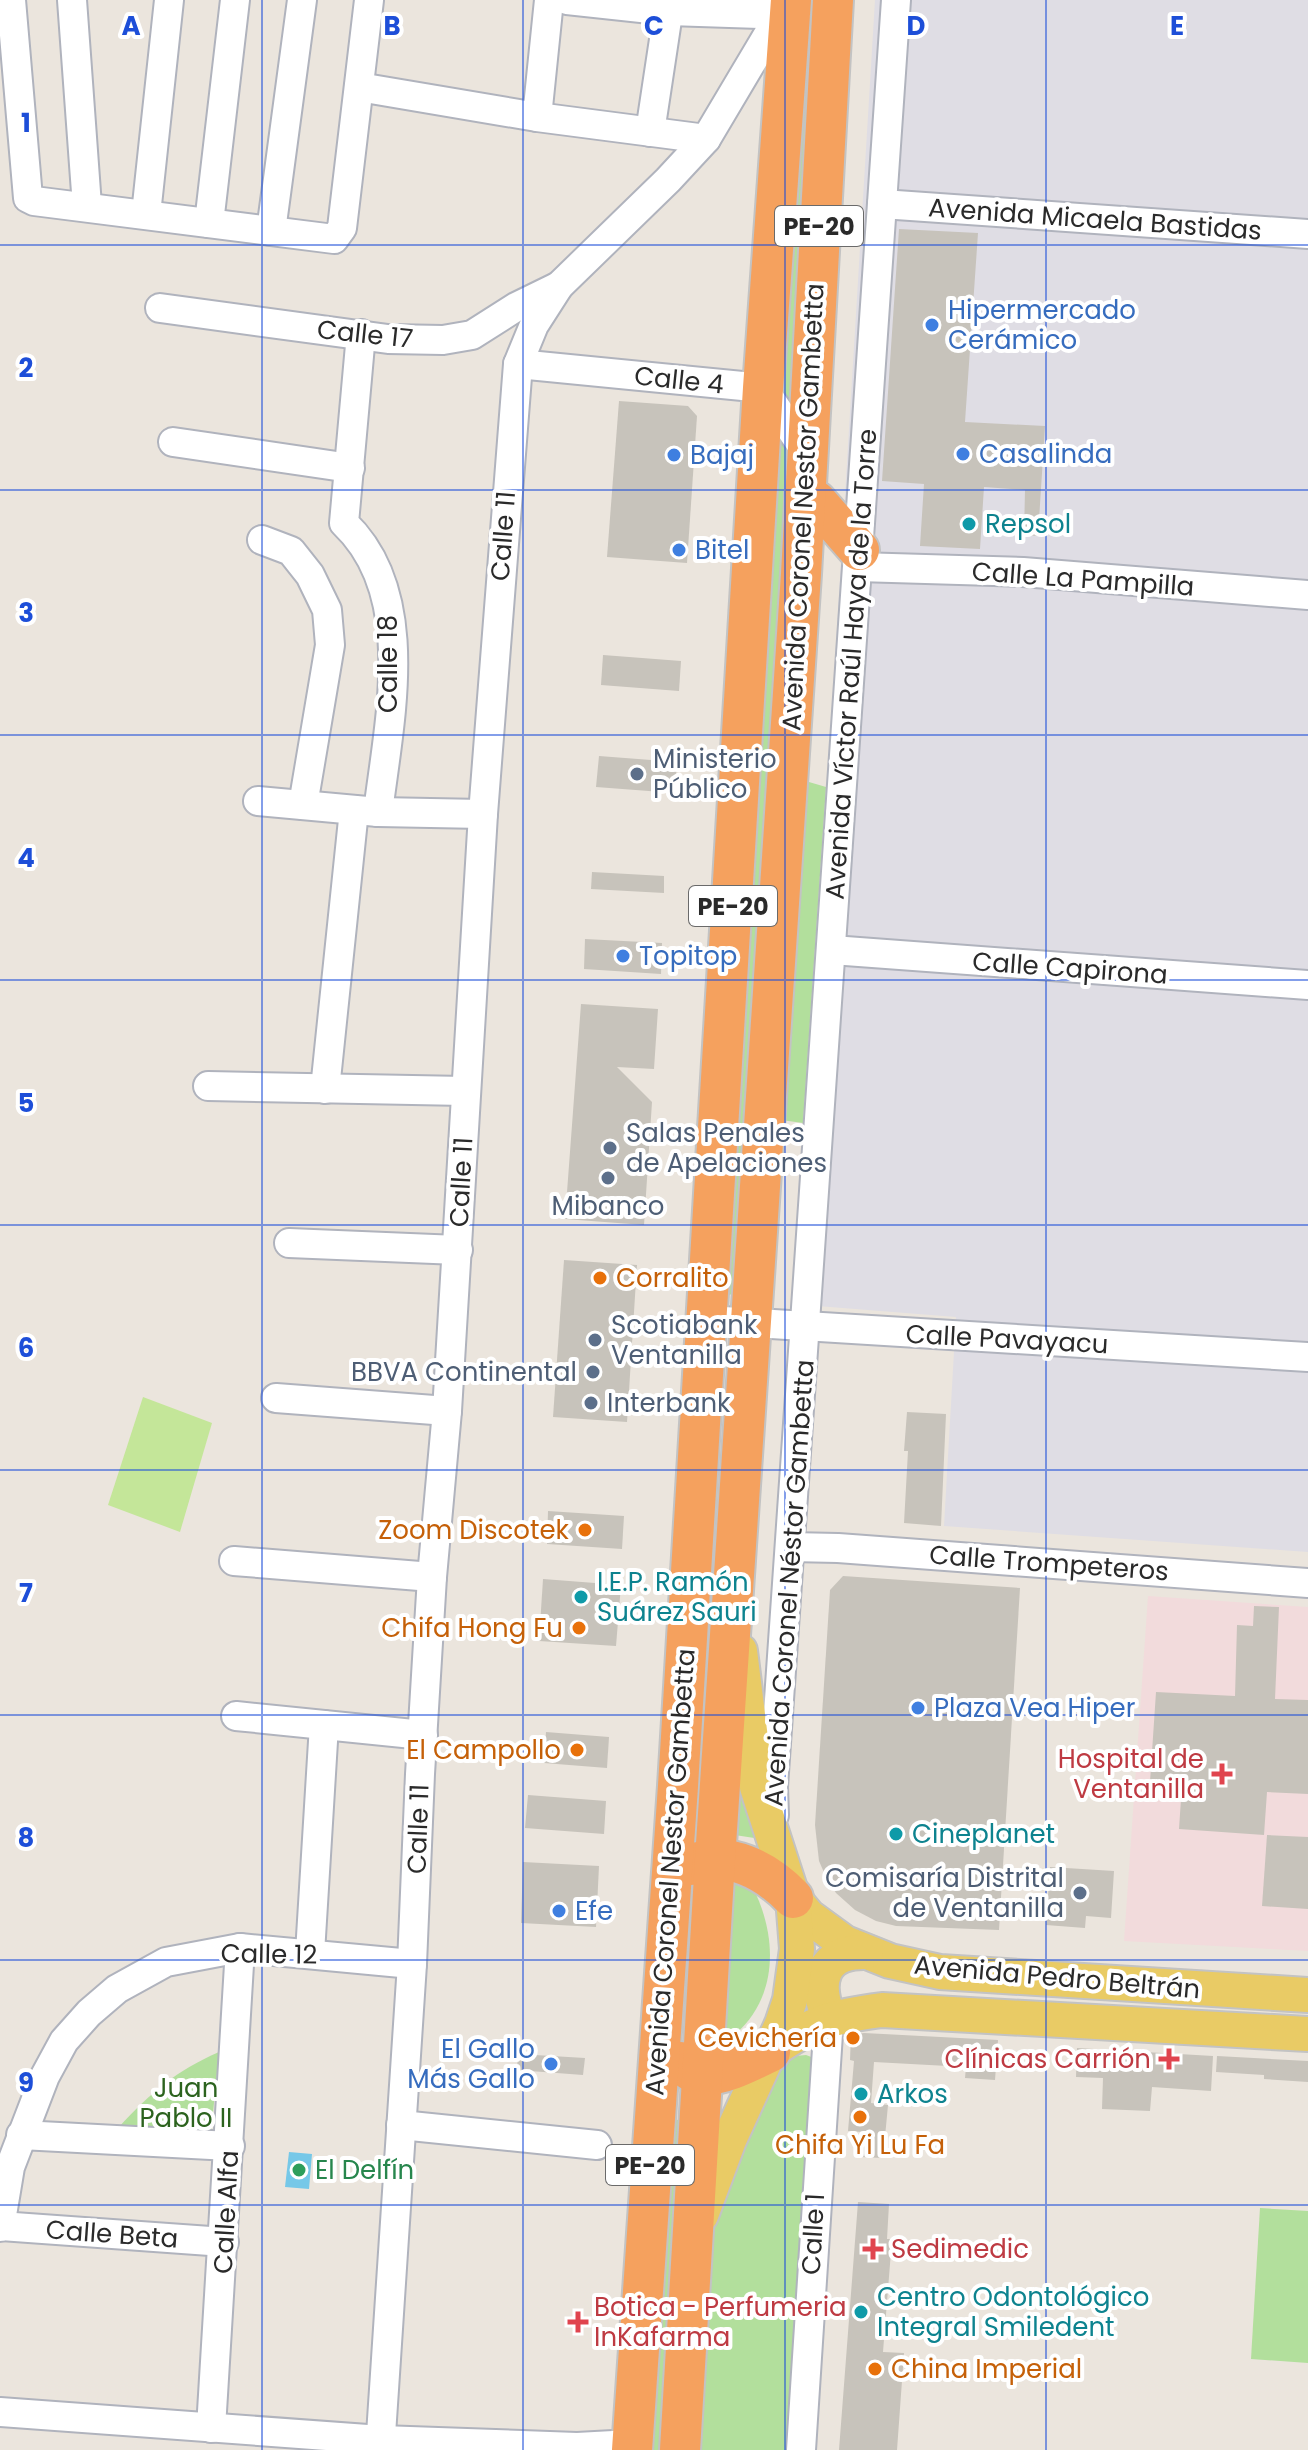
<svg xmlns="http://www.w3.org/2000/svg" width="1308" height="2450" viewBox="0 0 1308 2450" font-family="Poppins,sans-serif">
<style>
.industrial{fill:#dfdde4}
.medical{fill:#f2dbdc}
.green{fill:#b2df9c}
.pitch{fill:#c4e699}
.water{fill:#76c8e8}
.building{fill:#c7c3bb}
.lines{fill:none;stroke-linecap:round;stroke-linejoin:round}
.minor-casing{stroke:#b0b3bd;stroke-width:32}
.major-casing{stroke:#c3c3c3;stroke-width:38}
.highway-casing{stroke:#c3c3c3;stroke-width:44}
.minor{stroke:#fff;stroke-width:28}
.major{stroke:#e9cb65;stroke-width:34}
.highway{stroke:#f5a15e;stroke-width:40}
.grid{fill:none;stroke:#1d4ed8;stroke-width:2;stroke-opacity:0.55}
.shop-dot{fill:#3f7fe0;stroke:#fff;stroke-width:3}
.culture-dot{fill:#0f9aa8;stroke:#fff;stroke-width:3}
.service-dot{fill:#5c6f8a;stroke:#fff;stroke-width:3}
.food-dot{fill:#e8710a;stroke:#fff;stroke-width:3}
.health-dot{fill:#e0444e;stroke:#fff;stroke-width:3}
.leisure-dot{fill:#2e9e5b;stroke:#fff;stroke-width:3}
.labels{text-anchor:middle;dominant-baseline:central;stroke-width:8;stroke-linejoin:round;paint-order:stroke}
.shield{fill:#fff;stroke:#6a6a6a;stroke-width:2}
.shield-label{font-size:24px;font-weight:bold;fill:#2a2a2a}
.street-label{font-size:26px;fill:#2a2a2a;stroke:#fff}
.shop-label{font-size:26px;fill:#366cbe;stroke:#fff;text-anchor:start}
.culture-label{font-size:26px;fill:#0d838f;stroke:#fff;text-anchor:start}
.service-label{font-size:26px;fill:#4e5e75;stroke:#fff;text-anchor:start}
.food-label{font-size:26px;fill:#c56008;stroke:#fff;text-anchor:end}
.health-label{font-size:26px;fill:#be3a42;stroke:#fff;text-anchor:end}
.park-label{font-size:26px;fill:#2c631e;stroke:#fff}
.leisure-label{font-size:26px;fill:#27864d;stroke:#fff;text-anchor:start}
.grid-label{font-size:26px;text-anchor:middle;font-weight:bold;fill:#1d4ed8;stroke:#fff;stroke-width:8;stroke-linejoin:round;paint-order:stroke}
</style>
<rect width="100%" height="100%" fill="#ebe5dd"/>
<polygon class="industrial" points="875,0 1308,0 1308,1552 944,1526 956,1317 792,1304 827,793"/>
<polygon class="medical" points="1148,1596 1308,1607 1308,1951 1124,1941"/>
<g class="green">
<polygon points="808,52 813,57 795,416 776,404 803,53"/>
<polygon points="774,436 794,456 735,1294 726,1295"/>
<polygon points="809,782 826,787 803,1123 781,1120 804,784"/>
<polygon points="736,1726 761,1839 728,1834"/>
<path d="M725,1875L753,1888C780,1941 778,2008 723,2043Z"/>
<path d="M219,2052L211,2133L119,2127C151,2092 176,2071 219,2052Z"/>
<polygon points="806,2055 814,2058 789,2450 700,2450 716,2201 781,2067 795,2056"/>
<polygon points="670,2119 688,2121 667,2450 646,2450"/>
<polygon points="1260,2208 1308,2211 1308,2363 1251,2359"/>
</g>
<polygon class="pitch" points="143,1397 212,1423 180,1532 108,1505"/>
<polygon class="water" points="289,2152 312,2154 309,2189 285,2187"/>
<g class="building">
<polygon points="899,229 978,233 965,422 1045,426 1038,536 1024,535 1025,490 984,487 980,549 920,546 924,484 882,481"/>
<polygon points="619,401 688,406 697,416 687,563 607,557"/>
<polygon points="603,655 681,661 679,691 601,685"/>
<polygon points="599,756 677,762 675,793 596,787"/>
<polygon points="592,872 664,876 664,893 591,889"/>
<polygon points="585,939 662,943 661,974 584,969"/>
<polygon points="581,1004 658,1009 654,1069 617,1067 652,1102 644,1225 565,1219"/>
<polygon points="564,1260 637,1265 627,1422 553,1417"/>
<polygon points="907,1412 946,1414 941,1526 904,1523 908,1451 904,1451"/>
<polygon points="548,1511 624,1516 622,1549 547,1544"/>
<polygon points="843,1576 1020,1588 999,1930 896,1926 876,1921 855,1910 836,1893 826,1877 819,1861 815,1825 830,1590"/>
<polygon points="543,1579 621,1585 616,1646 539,1641"/>
<polygon points="1254,1606 1279,1607 1275,1699 1308,1700 1308,1794 1267,1792 1264,1835 1179,1829 1182,1784 1150,1782 1156,1692 1235,1696 1237,1625 1253,1626"/>
<polygon points="546,1732 609,1737 607,1768 544,1763"/>
<polygon points="528,1795 606,1801 604,1834 525,1828"/>
<polygon points="1267,1835 1308,1837 1308,1909 1262,1906"/>
<polygon points="523,1862 599,1866 596,1927 521,1923"/>
<polygon points="1050,1867 1114,1871 1111,1918 1086,1916 1085,1928 1046,1925"/>
<polygon points="864,2033 998,2040 995,2080 965,2078 966,2067 874,2062 871,2103 888,2105 883,2158 861,2157 863,2132 848,2131 854,2061 850,2060 851,2035"/>
<polygon points="1077,2048 1213,2056 1211,2091 1152,2087 1150,2111 1102,2109 1103,2078 1076,2077"/>
<polygon points="518,2054 585,2058 583,2075 517,2070"/>
<polygon points="1217,2056 1308,2061 1308,2082 1264,2079 1264,2075 1216,2072"/>
<polygon points="858,2202 889,2204 887,2239 892,2239 883,2352 904,2353 897,2450 839,2450"/>
</g>
<g class="lines">
<defs>
<g id="minor">
<polyline points="11,0 28,198 34,201 334,239 342,228 369,0"/>
<polyline points="72,0 87,206"/>
<polyline points="567,0 669,11 760,14 796,12"/>
<polyline points="359,87 537,117 706,139"/>
<polyline points="537,117 549,0"/>
<polyline points="650,132 670,0"/>
<polyline points="882,204 1308,234"/>
<polyline points="146,214 169,0"/>
<polyline points="209,223 235,0"/>
<polyline points="271,231 302,0"/>
<polyline points="160,308 388,339 443,340 472,335 516,307 559,286"/>
<path d="M361,334L344,523C419,594 389,721 378,812"/>
<polyline points="518,364 763,388 806,452"/>
<polyline points="173,442 350,468"/>
<polyline points="262,540 291,551 310,575 327,610 330,645 303,805"/>
<polyline points="858,567 1023,572 1308,595"/>
<polyline points="258,801 378,812 483,814"/>
<polyline points="832,950 1308,985"/>
<polyline points="208,1086 465,1091"/>
<polyline points="325,1089 354,810"/>
<polyline points="289,1243 458,1250"/>
<polyline points="707,1320 1308,1357"/>
<polyline points="276,1398 447,1411"/>
<polyline points="790,1547 838,1548 1308,1583"/>
<polyline points="234,1561 432,1577"/>
<polyline points="236,1716 423,1735"/>
<polyline points="774,1815 773,1787 896,0"/>
<polyline points="310,1953 324,1725"/>
<polyline points="401,2125 597,2145"/>
<polyline points="21,2135 230,2146"/>
<polyline points="0,2226 224,2242"/>
<polyline points="0,2227 10,2167 45,2076 64,2041 89,2013 117,1989 166,1962 240,1948 412,1964"/>
<polyline points="0,2412 381,2440 577,2447 632,2444"/>
<polyline points="211,2428 240,1948"/>
<polyline points="380,2450 412,1964 420,1774 432,1577 447,1411 483,814 518,364 534,325 559,286 668,180 706,139 772,28 790,11"/>
<polyline points="801,2450 829,2018"/>
</g>
<g id="major">
<polyline points="740,1651 757,1787 793,1898 808,1916 845,1943 890,1961 940,1972 1308,1995"/>
<path d="M829,2018C814,1982 821,1951 866,1952"/>
<path d="M770,2052C811,2023 833,2016 882,2010L1308,2034"/>
<polyline points="701,2215 729,2140 782,2024 790,2000 797,1949 793,1898"/>
</g>
<g id="highway">
<polyline points="805,494 816,501 859,550"/>
<path d="M690,1865C728,1849 767,1871 793,1898"/>
<path d="M681,2062C687,2068 693,2074 702,2075C724,2076 751,2061 770,2052"/>
<polyline points="632,2450 678,1786 763,388 791,0"/>
<polyline points="680,2450 715,1859 801,574 833,0"/>
</g>
</defs>
<use href="#minor" class="minor-casing"/>
<use href="#major" class="major-casing"/>
<use href="#highway" class="highway-casing"/>
<use href="#minor" class="minor"/>
<use href="#major" class="major"/>
<use href="#highway" class="highway"/>
</g>
<path class="grid" d="M262,0V2450M523,0V2450M785,0V2450M1046,0V2450M0,245H1308M0,490H1308M0,735H1308M0,980H1308M0,1225H1308M0,1470H1308M0,1715H1308M0,1960H1308M0,2205H1308"/>
<g class="shop-dot">
<circle cx="932" cy="325" r="8"/>
<circle cx="963" cy="454" r="8"/>
<circle cx="674" cy="455" r="8"/>
<circle cx="679" cy="550" r="8"/>
<circle cx="623" cy="956" r="8"/>
<circle cx="918" cy="1708" r="8"/>
<circle cx="559" cy="1911" r="8"/>
<circle cx="551" cy="2064" r="8"/>
</g>
<g class="culture-dot">
<circle cx="969" cy="524" r="8"/>
<circle cx="581" cy="1597" r="8"/>
<circle cx="896" cy="1834" r="8"/>
<circle cx="861" cy="2094" r="8"/>
<circle cx="861" cy="2312" r="8"/>
</g>
<g class="service-dot">
<circle cx="637" cy="774" r="8"/>
<circle cx="610" cy="1148" r="8"/>
<circle cx="608" cy="1178" r="8"/>
<circle cx="595" cy="1340" r="8"/>
<circle cx="593" cy="1372" r="8"/>
<circle cx="591" cy="1403" r="8"/>
<circle cx="1080" cy="1893" r="8"/>
</g>
<g class="food-dot">
<circle cx="600" cy="1278" r="8"/>
<circle cx="585" cy="1530" r="8"/>
<circle cx="579" cy="1628" r="8"/>
<circle cx="577" cy="1750" r="8"/>
<circle cx="853" cy="2038" r="8"/>
<circle cx="860" cy="2117" r="8"/>
<circle cx="875" cy="2369" r="8"/>
</g>
<g class="health-dot">
<path d="M1218 1762h8v8h8v8h-8v8h-8v-8h-8v-8h8z"/>
<path d="M1165 2047h8v8h8v8h-8v8h-8v-8h-8v-8h8z"/>
<path d="M869 2237h8v8h8v8h-8v8h-8v-8h-8v-8h8z"/>
<path d="M574 2310h8v8h8v8h-8v8h-8v-8h-8v-8h8z"/>
</g>
<circle class="leisure-dot" cx="299" cy="2170" r="8"/>
<g class="labels">
<g class="shield">
<rect x="775" y="206" width="88" height="40" rx="6"/>
<rect x="689" y="886" width="88" height="40" rx="6"/>
<rect x="606" y="2145" width="88" height="40" rx="6"/>
</g>
<g class="shield-label">
<text x="819" y="226">PE-20</text>
<text x="733" y="906">PE-20</text>
<text x="650" y="2165">PE-20</text>
</g>
<g class="street-label">
<text transform="translate(1095 219) rotate(4)">Avenida Micaela Bastidas</text>
<text transform="translate(365 334) rotate(6)">Calle 17</text>
<text transform="translate(679 380) rotate(6)">Calle 4</text>
<text transform="translate(803 507) rotate(-87)">Avenida Coronel Nestor Gambetta</text>
<text transform="translate(503 536) rotate(-86)">Calle 11</text>
<text transform="translate(1083 579) rotate(4)">Calle La Pampilla</text>
<text transform="translate(388 664) rotate(-90)">Calle 18</text>
<text transform="translate(851 664) rotate(-86)">Avenida Víctor Raúl Haya de la Torre</text>
<text transform="translate(1070 968) rotate(4)">Calle Capirona</text>
<text transform="translate(461 1182) rotate(-87)">Calle 11</text>
<text transform="translate(1007 1339) rotate(3)">Calle Pavayacu</text>
<text transform="translate(1049 1563) rotate(4)">Calle Trompeteros</text>
<text transform="translate(789 1583) rotate(-86)">Avenida Coronel Néstor Gambetta</text>
<text transform="translate(418 1829) rotate(-88)">Calle 11</text>
<text transform="translate(670 1872) rotate(-86)">Avenida Coronel Nestor Gambetta</text>
<text transform="translate(269 1954) rotate(1)">Calle 12</text>
<text transform="translate(1057 1977) rotate(5)">Avenida Pedro Beltrán</text>
<text transform="translate(226 2212) rotate(-87)">Calle Alfa</text>
<text transform="translate(112 2234) rotate(4)">Calle Beta</text>
<text transform="translate(813 2234) rotate(-87)">Calle 1</text>
</g>
<g class="shop-label">
<text x="948" y="310">Hipermercado<tspan x="948" dy="30">Cerámico</tspan></text>
<text x="979" y="454">Casalinda</text>
<text x="690" y="455">Bajaj</text>
<text x="695" y="550">Bitel</text>
<text x="639" y="956">Topitop</text>
<text x="934" y="1708">Plaza Vea Hiper</text>
<text x="575" y="1911">Efe</text>
<text x="535" y="2049" text-anchor="end">El Gallo<tspan x="535" dy="30">Más Gallo</tspan></text>
</g>
<g class="culture-label">
<text x="985" y="524">Repsol</text>
<text x="597" y="1582">I.E.P. Ramón<tspan x="597" dy="30">Suárez Sauri</tspan></text>
<text x="912" y="1834">Cineplanet</text>
<text x="877" y="2094">Arkos</text>
<text x="877" y="2297">Centro Odontológico<tspan x="877" dy="30">Integral Smiledent</tspan></text>
</g>
<g class="service-label">
<text x="653" y="759">Ministerio<tspan x="653" dy="30">Público</tspan></text>
<text x="626" y="1133">Salas Penales<tspan x="626" dy="30">de Apelaciones</tspan></text>
<text x="608" y="1206" text-anchor="middle">Mibanco</text>
<text x="611" y="1325">Scotiabank<tspan x="611" dy="30">Ventanilla</tspan></text>
<text x="577" y="1372" text-anchor="end">BBVA Continental</text>
<text x="607" y="1403">Interbank</text>
<text x="1064" y="1878" text-anchor="end">Comisaría Distrital<tspan x="1064" dy="30">de Ventanilla</tspan></text>
</g>
<g class="food-label">
<text x="616" y="1278" text-anchor="start">Corralito</text>
<text x="569" y="1530">Zoom Discotek</text>
<text x="563" y="1628">Chifa Hong Fu</text>
<text x="561" y="1750">El Campollo</text>
<text x="837" y="2038">Cevichería</text>
<text x="860" y="2145" text-anchor="middle">Chifa Yi Lu Fa</text>
<text x="891" y="2369" text-anchor="start">China Imperial</text>
</g>
<g class="health-label">
<text x="1204" y="1759">Hospital de<tspan x="1204" dy="30">Ventanilla</tspan></text>
<text x="1151" y="2059">Clínicas Carrión</text>
<text x="891" y="2249" text-anchor="start">Sedimedic</text>
<text x="594" y="2307" text-anchor="start">Botica - Perfumeria<tspan x="594" dy="30">InKafarma</tspan></text>
</g>
<g class="park-label">
<text x="186" y="2088">Juan<tspan x="186" dy="30">Pablo II</tspan></text>
</g>
<g class="leisure-label">
<text x="315" y="2170">El Delfín</text>
</g>
</g>
<g class="grid-label">
<text x="131" y="35">A</text>
<text x="392" y="35">B</text>
<text x="654" y="35">C</text>
<text x="916" y="35">D</text>
<text x="1177" y="35">E</text>
<text x="26" y="132">1</text>
<text x="26" y="377">2</text>
<text x="26" y="622">3</text>
<text x="26" y="867">4</text>
<text x="26" y="1112">5</text>
<text x="26" y="1357">6</text>
<text x="26" y="1602">7</text>
<text x="26" y="1847">8</text>
<text x="26" y="2092">9</text>
</g>
</svg>
